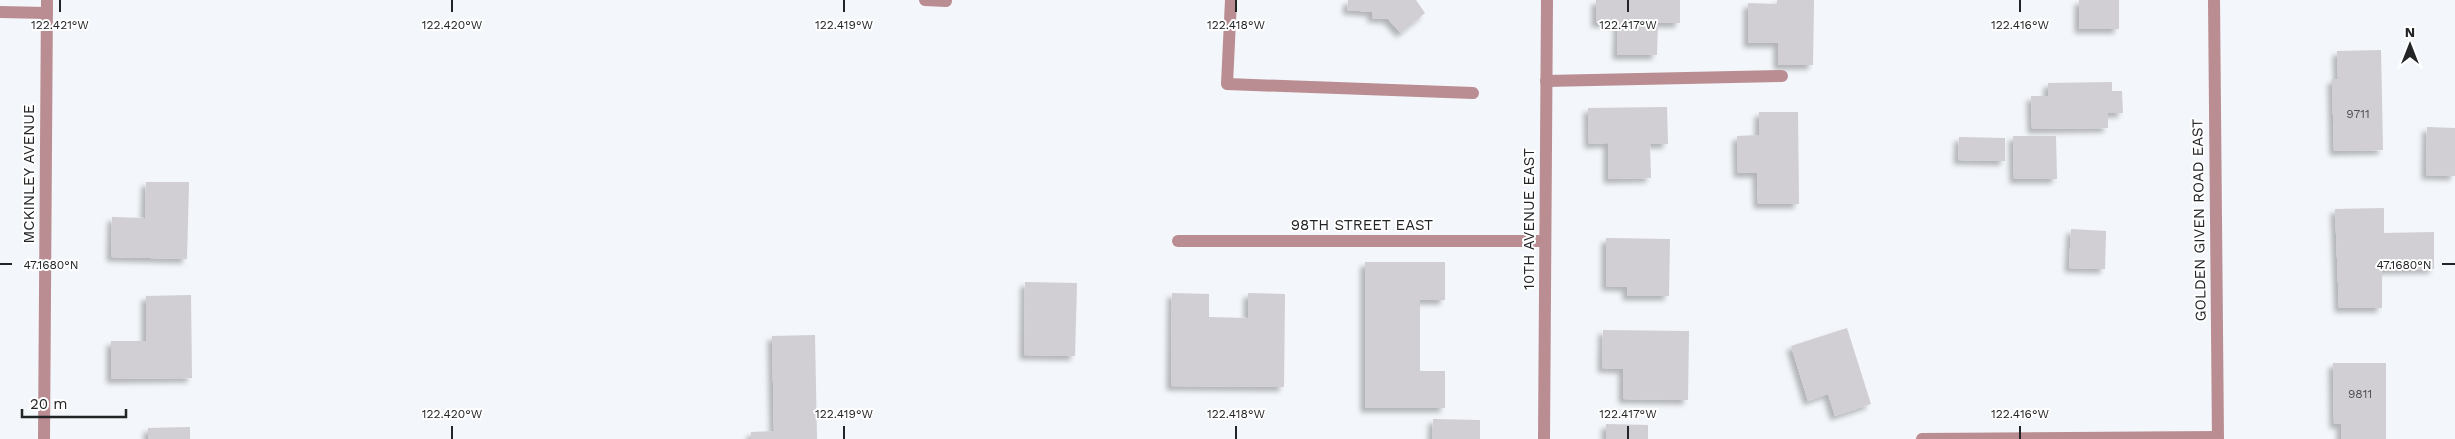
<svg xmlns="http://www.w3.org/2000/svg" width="2455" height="439" viewBox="0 0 2455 439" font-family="'Work Sans',sans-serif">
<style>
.building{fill:#d1cfd3;filter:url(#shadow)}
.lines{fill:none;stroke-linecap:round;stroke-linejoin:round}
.service{stroke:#b98d92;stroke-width:12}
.minor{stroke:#b98d92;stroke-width:12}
.tertiary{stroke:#b98d92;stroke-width:12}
.ticks{fill:none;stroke:#232426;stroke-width:2}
.labels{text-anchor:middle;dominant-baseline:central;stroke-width:4;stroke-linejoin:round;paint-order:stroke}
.number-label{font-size:12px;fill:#4e4f51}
.street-label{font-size:15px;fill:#232426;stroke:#fff}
.ticks-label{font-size:12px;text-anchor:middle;fill:#232426;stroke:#fff;stroke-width:4;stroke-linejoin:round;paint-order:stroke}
</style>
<defs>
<filter id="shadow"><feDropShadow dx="-4.5" dy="4.5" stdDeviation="2.5" flood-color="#0004"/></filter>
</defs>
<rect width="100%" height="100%" fill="#f3f6fa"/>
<g class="building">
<polygon points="1348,0 1416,0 1425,13 1401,33 1388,19 1372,18 1372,12 1347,10"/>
<polygon points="1596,0 1680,0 1680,23 1658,23 1657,55 1617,55 1618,23 1596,23"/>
<polygon points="1777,0 1814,0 1813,65 1778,65 1778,43 1748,43 1748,3 1777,4"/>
<rect x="2079" y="0" width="40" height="29"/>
<polygon points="2381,50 2383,150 2334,151 2332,79 2338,79 2337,51"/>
<polygon points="2112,82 2112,91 2122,91 2123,113 2108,113 2108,128 2032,129 2031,96 2048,96 2048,83"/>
<polygon points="1667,107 1668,144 1650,144 1651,178 1608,179 1608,143 1589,144 1588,108"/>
<polygon points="1759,112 1798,112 1799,204 1758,204 1757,173 1738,173 1737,136 1759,135"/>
<polygon points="2427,127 2455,128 2455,176 2426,175"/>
<polygon points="2013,136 2056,136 2057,179 2014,179"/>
<polygon points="1959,137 2005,138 2005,161 1958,160"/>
<polygon points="146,182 189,182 187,259 111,257 112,217 145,218"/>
<polygon points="2384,208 2384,233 2434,232 2434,269 2382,270 2382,308 2339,308 2335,209"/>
<polygon points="2071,229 2106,231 2105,269 2069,268"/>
<polygon points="1606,238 1670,239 1669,296 1627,296 1627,287 1606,286"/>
<polygon points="1365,262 1445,262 1445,300 1420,300 1420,371 1445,371 1445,408 1365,408"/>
<polygon points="1025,282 1077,283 1075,356 1024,355"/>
<polygon points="1172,293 1209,294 1209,317 1248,318 1248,293 1285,294 1284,387 1171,386"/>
<polygon points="191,295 192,378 111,379 111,341 146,341 146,296"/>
<polygon points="1847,328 1871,404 1835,416 1828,394 1808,401 1791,346"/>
<polygon points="1603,330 1689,331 1688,400 1623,399 1623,369 1602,368"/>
<polygon points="815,335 817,439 751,439 751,432 774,431 772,336"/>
<polygon points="2333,363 2386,363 2386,439 2341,439 2341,424 2334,424"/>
<polygon points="1433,419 1480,420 1480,439 1432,439"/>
<polygon points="1606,424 1648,425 1648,439 1606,439"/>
<polygon points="190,427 190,439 148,439 148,428"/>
</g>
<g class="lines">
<g class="service">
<polyline points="1231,0 1227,84 1473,93"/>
<polyline points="1546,81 1782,76"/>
</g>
<g class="minor">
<polyline points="925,0 946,1"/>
<polyline points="0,12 47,13"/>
<polyline points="1178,241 1545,241"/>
<polyline points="1544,439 1547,0"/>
<polyline points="1922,439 2218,437"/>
</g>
<g class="tertiary">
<polyline points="2214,0 2218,439"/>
<polyline points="44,439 47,0"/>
</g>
</g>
<path class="ticks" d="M60,0V12M452,0V12M844,0V12M1236,0V12M1628,0V12M2020,0V12M0,264H12M2442,264H2455M452,426V439M844,426V439M1236,426V439M1628,426V439M2020,426V439"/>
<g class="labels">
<g class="number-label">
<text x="2358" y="114">9711</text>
<text x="2360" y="394">9811</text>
</g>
<g class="street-label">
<text transform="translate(29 174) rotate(-90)">MCKINLEY AVENUE</text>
<text transform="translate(1529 219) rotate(-90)">10TH AVENUE EAST</text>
<text transform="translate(2199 220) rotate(-91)">GOLDEN GIVEN ROAD EAST</text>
<text x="1362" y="225">98TH STREET EAST</text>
</g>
</g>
<g class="ticks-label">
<text x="60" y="29">122.421°W</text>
<text x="452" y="29">122.420°W</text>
<text x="844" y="29">122.419°W</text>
<text x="1236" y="29">122.418°W</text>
<text x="1628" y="29">122.417°W</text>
<text x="2020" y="29">122.416°W</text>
<text x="51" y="269">47.1680°N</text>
<text x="2404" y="269">47.1680°N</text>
<text x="452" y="418">122.420°W</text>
<text x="844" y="418">122.419°W</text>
<text x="1236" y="418">122.418°W</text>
<text x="1628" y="418">122.417°W</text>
<text x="2020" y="418">122.416°W</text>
</g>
<g transform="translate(2410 45)" stroke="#ffffff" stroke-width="4" paint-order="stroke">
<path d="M0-4L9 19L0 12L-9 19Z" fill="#232426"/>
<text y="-8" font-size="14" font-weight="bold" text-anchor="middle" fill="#232426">N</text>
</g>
<path d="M22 409v8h104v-8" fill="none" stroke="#232426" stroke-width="2.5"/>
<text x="30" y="409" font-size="15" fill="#232426" stroke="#ffffff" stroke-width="4" paint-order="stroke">20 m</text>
</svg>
